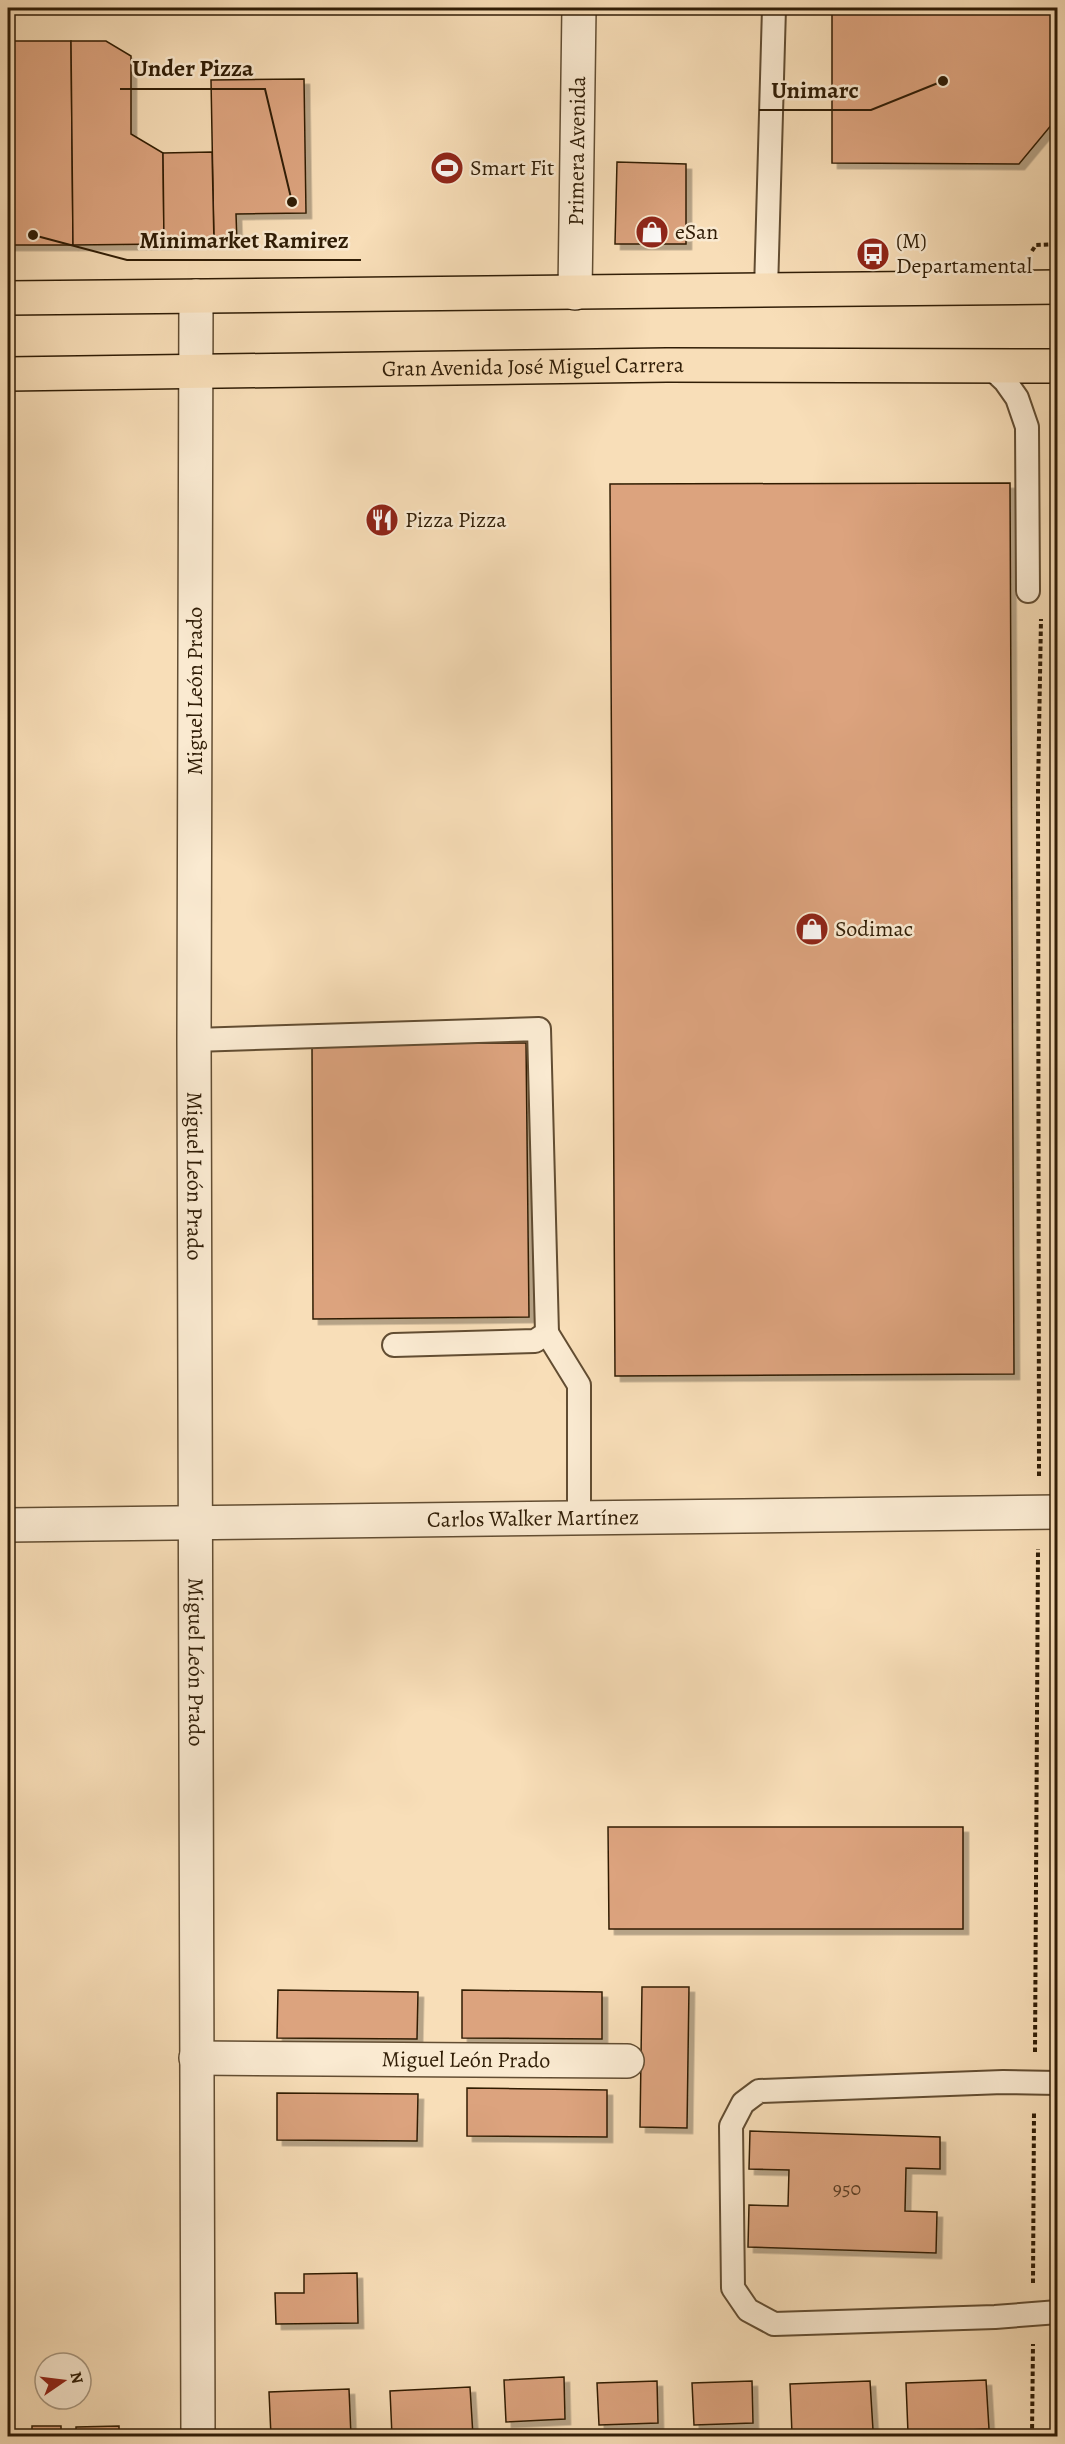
<svg xmlns="http://www.w3.org/2000/svg" width="1065" height="2444" viewBox="0 0 1065 2444" font-family="Alegreya,serif">
<style>
.building{fill:#dca37e;stroke:#301d06;stroke-width:1.5;filter:url(#shadow)}
.lines{fill:none;stroke-linecap:round;stroke-linejoin:round}
.lane-casing{stroke:#624d32;stroke-width:26}
.street-casing{stroke:#624d32;stroke-width:36}
.primary-casing{stroke:#301d06;stroke-width:36}
.path{stroke:#301d06;stroke-width:4;stroke-dasharray:4.5 3;stroke-linecap:butt}
.lane{stroke:#faead1;stroke-width:22}
.street{stroke:#faead1;stroke-width:33}
.primary{stroke:#f8deb8;stroke-width:33}
.labels{text-anchor:middle;dominant-baseline:central;stroke-width:5;stroke-linejoin:round;paint-order:stroke}
.number-label{font-size:20px;fill:#5b3e24}
.street-label{font-size:22px;fill:#301d06;stroke:#faead1}
.poi-label{font-size:22px;fill:#301d06;stroke:#faead1;text-anchor:start}
.leader{fill:none;stroke:#301d06;stroke-width:2}
.callout-dot{fill:#301d06;stroke:#faead1;stroke-width:2}
.callout-label{font-size:24px;text-anchor:middle;font-weight:bold;fill:#301d06;stroke:#faead1;stroke-width:5;stroke-linejoin:round;paint-order:stroke}
</style>
<defs>
<filter id="shadow"><feDropShadow dx="5.5" dy="5.5" stdDeviation="0" flood-color="#0004"/></filter>
</defs>
<rect width="100%" height="100%" fill="#f8deb8"/>
<filter id="stains"><feTurbulence type="fractalNoise" baseFrequency=".00333" numOctaves="4"/><feColorMatrix values="0 0 0 0 .2 0 0 0 0 .09 0 0 0 0 .02 0 0 0 .5 -.17"/></filter>
<radialGradient id="worn" r=".72"><stop offset=".6" stop-color="#630" stop-opacity="0"/><stop offset="1" stop-color="#630" stop-opacity=".3"/></radialGradient>
<g class="building">
<polygon points="832,8 1054,8 1053,123 1019,164 832,163"/>
<polygon points="8,41 71,41 73,245 8,245"/>
<polygon points="71,41 106,41 131,56 131,134 163,153 164,244 73,245"/>
<polygon points="304,79 306,213 236,214 237,243 214,243 211,80"/>
<polygon points="212,152 214,243 164,244 163,153"/>
<polygon points="617,162 686,164 686,244 615,244"/>
<polygon points="1010,483 1014,1374 615,1376 610,484"/>
<polygon points="526,1043 529,1317 313,1319 312,1044"/>
<polygon points="608,1827 963,1827 963,1929 609,1929"/>
<polygon points="642,1987 689,1987 687,2128 640,2127"/>
<polygon points="278,1990 418,1992 417,2039 277,2038"/>
<polygon points="462,1990 602,1992 602,2039 462,2038"/>
<polygon points="467,2088 607,2090 607,2137 467,2136"/>
<polygon points="277,2093 418,2094 417,2141 277,2140"/>
<polygon points="750,2131 940,2137 940,2169 906,2168 905,2211 937,2212 936,2253 748,2247 749,2205 788,2206 789,2170 749,2169"/>
<polygon points="357,2273 358,2323 276,2324 275,2293 304,2293 304,2274"/>
<polygon points="564,2377 565,2419 506,2422 504,2380"/>
<polygon points="986,2380 989,2429 908,2433 906,2383"/>
<polygon points="657,2381 658,2423 599,2425 597,2383"/>
<polygon points="752,2381 753,2423 694,2425 692,2383"/>
<polygon points="870,2381 873,2430 792,2434 790,2384"/>
<polygon points="470,2387 473,2436 392,2436 390,2391"/>
<polygon points="349,2389 351,2436 271,2436 269,2392"/>
<rect x="32" y="2426" width="29" height="10"/>
<polygon points="119,2426 119,2436 76,2436 76,2427"/>
</g>
<g class="lines">
<defs>
<g id="lane">
<polyline points="766,290 774,8"/>
<polyline points="990,367 1005,381 1017,398 1027,427 1028,591"/>
<polyline points="194,1040 539,1029 547,1333 535,1341 394,1345"/>
<polyline points="547,1333 579,1385 579,1518"/>
<polyline points="1058,2083 1003,2082 759,2091 743,2103 731,2126 733,2288 748,2310 774,2324 995,2317 1058,2312"/>
</g>
<g id="street">
<path id="s1" d="M575,293L579,8"/>
<path id="s2" d="M196,296L194,1040L198,2436"/>
<path id="s3" d="M8,1525L1058,1512"/>
<path id="s4" d="M196,2058L627,2061"/>
</g>
<g id="primary">
<polyline points="8,298 1058,287"/>
<path id="s5" d="M8,374L667,365L1058,366"/>
</g>
</defs>
<use href="#lane" class="lane-casing"/>
<use href="#street" class="street-casing"/>
<use href="#primary" class="primary-casing"/>
<g class="path">
<polyline points="1032,251 1036,245 1058,244"/>
<polyline points="1039,1476 1038,790 1041,619"/>
<polyline points="1035,2052 1038,1549"/>
<polyline points="1033,2283 1034,2113"/>
<polyline points="1032,2436 1033,2344"/>
</g>
<use href="#lane" class="lane"/>
<use href="#street" class="street"/>
<use href="#primary" class="primary"/>
</g>
<defs>
<symbol id="stadium-disc" viewBox="-11 -11 22 22"><circle r="9.5" fill="#8f2418" stroke="#faead1"/><path d="M0-5a6.5 5 0 1 0 0 10a6.5 5 0 1 0 0-10ZM-3.5-1.8h7v3.6h-7Z" fill="#fff"/></symbol>
<symbol id="shop-disc" viewBox="-11 -11 22 22"><circle r="9.5" fill="#8f2418" stroke="#faead1"/><path d="M-5-2.5h2.3a2.7 3.5 0 0 1 5.4 0H5L5.5 6h-11ZM-1.5-2.5h3a1.5 2.3 0 0 0-3 0Z" fill="#fff"/></symbol>
<symbol id="bus-disc" viewBox="-11 -11 22 22"><circle r="9.5" fill="#8f2418" stroke="#faead1"/><path d="M-5-6H5V4H4V6H2V4H-2V6H-4V4H-5ZM-3.5-4V0h7V-4ZM-3.5 1.2v1.5H-2V1.2ZM2 1.2v1.5H3.5V1.2Z" fill="#fff"/></symbol>
<symbol id="restaurant-disc" viewBox="-11 -11 22 22"><circle r="9.5" fill="#8f2418" stroke="#faead1"/><path d="M-5-6h1v4h1v-4h1v4h1v-4h1v5L-1.5 .5V6h-2V.5L-5-1ZM5-6V6H3V1.5H1.5Q1.5-4 5-6Z" fill="#fff"/></symbol>
</defs>
<g fill-rule="evenodd">
<use href="#stadium-disc" x="428" y="149" width="38" height="38"/>
<use href="#shop-disc" x="633" y="213" width="38" height="38"/>
<use href="#bus-disc" x="854" y="235" width="38" height="38"/>
<use href="#restaurant-disc" x="363" y="501" width="38" height="38"/>
<use href="#shop-disc" x="793" y="910" width="38" height="38"/>
</g>
<g class="labels">
<g class="number-label">
<text x="847" y="2188">950</text>
</g>
<g class="street-label">
<text stroke="none"><textPath href="#s1" startOffset="142">Primera Avenida</textPath></text>
<text stroke="none"><textPath href="#s5" startOffset="525">Gran Avenida José Miguel Carrera</textPath></text>
<text transform="translate(195 691) rotate(-90)">Miguel León Prado</text>
<text stroke="none"><textPath href="#s2" startOffset="880">Miguel León Prado</textPath></text>
<text stroke="none"><textPath href="#s3" startOffset="525">Carlos Walker Martínez</textPath></text>
<text stroke="none"><textPath href="#s2" startOffset="1366">Miguel León Prado</textPath></text>
<text stroke="none"><textPath href="#s4" startOffset="270">Miguel León Prado</textPath></text>
</g>
<g class="poi-label">
<text x="470" y="168">Smart Fit</text>
<text x="675" y="232">eSan</text>
<text x="896" y="241">(M)<tspan x="896" dy="25">Departamental</tspan></text>
<text x="405" y="520">Pizza Pizza</text>
<text x="835" y="929">Sodimac</text>
</g>
</g>
<path class="leader" d="M292 202L265 89H120M943 81L871 110H759M33 235L127 260H361"/>
<g class="callout-dot">
<circle cx="292" cy="202" r="6"/>
<circle cx="943" cy="81" r="6"/>
<circle cx="33" cy="235" r="6"/>
</g>
<g class="callout-label">
<text x="193" y="76">Under Pizza</text>
<text x="815" y="98">Unimarc</text>
<text x="244" y="248">Minimarket Ramirez</text>
</g>
<rect width="1065" height="2444" fill="none" stroke="#f8deb8" stroke-width="30"/>
<rect x="9" y="9" width="1047" height="2426" fill="none" stroke="#301d06" stroke-width="3"/>
<rect x="15" y="15" width="1035" height="2414" fill="none" stroke="#301d06" stroke-width="1.5"/>
<g transform="translate(63 2381) rotate(76)"><circle r="28" fill="#faead1" stroke="#a99880" stroke-width="1.5"/>
<path d="M0-4.5L10 22L0 15L-10 22Z" fill="#8f2418"/>
<text y="-9" font-size="16" font-weight="bold" text-anchor="middle" fill="#301d06">N</text>
</g>
<rect width="100%" height="100%" filter="url(#stains)"/>
<rect width="100%" height="100%" fill="url(#worn)"/>
</svg>
